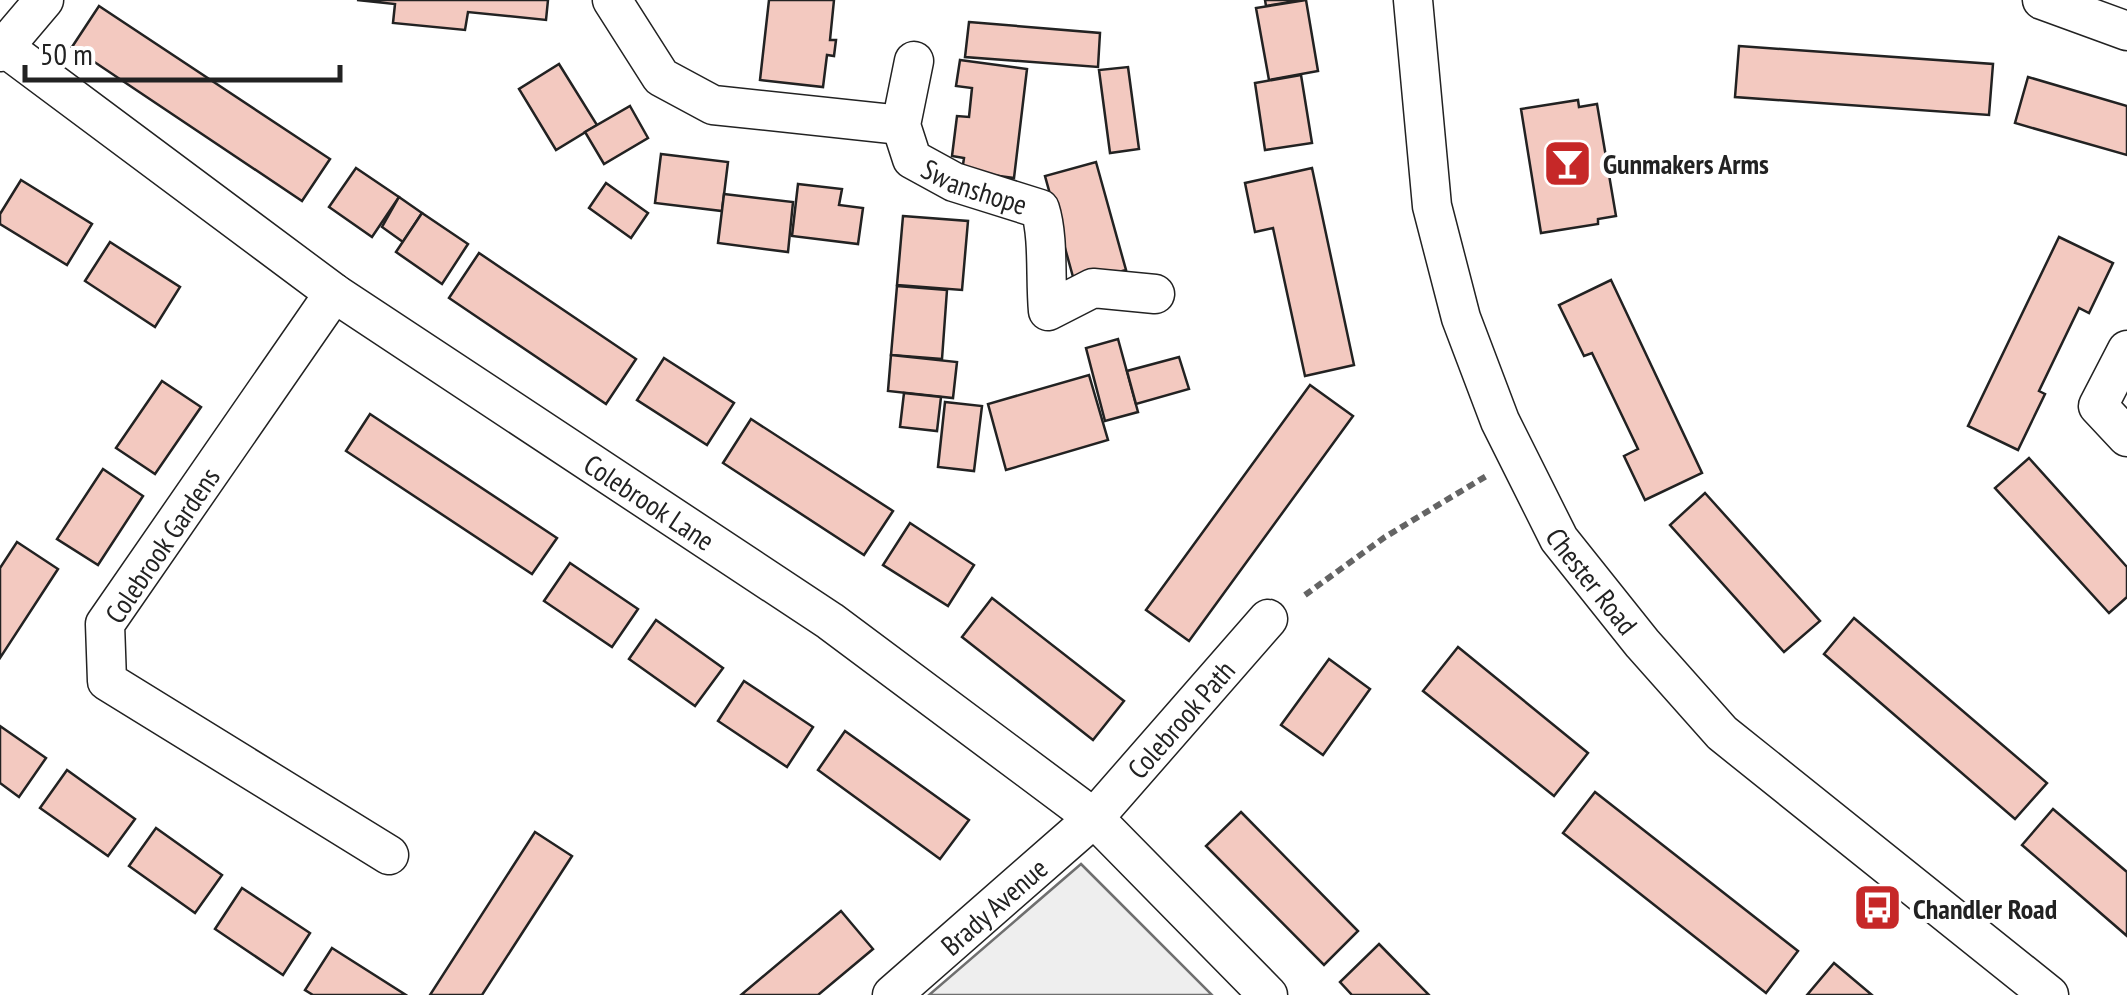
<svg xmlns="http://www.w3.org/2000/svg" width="2127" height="995" viewBox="0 0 2127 995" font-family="'PT Sans Narrow',sans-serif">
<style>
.green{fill:#eee;stroke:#6f6f6f;stroke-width:2.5}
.building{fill:#f3c9c0;stroke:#222;stroke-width:2.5}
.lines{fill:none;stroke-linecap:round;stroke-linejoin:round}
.minor-casing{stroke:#222;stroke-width:41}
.path{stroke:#646464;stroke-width:6;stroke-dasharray:8 5;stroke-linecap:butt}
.minor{stroke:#fff;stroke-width:38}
.labels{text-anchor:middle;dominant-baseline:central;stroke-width:8;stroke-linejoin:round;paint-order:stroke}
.poi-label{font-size:28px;font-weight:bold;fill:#222;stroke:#fff;text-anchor:start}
.street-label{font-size:28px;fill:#222;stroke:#fff}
</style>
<rect width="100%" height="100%" fill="#fff"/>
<polygon class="green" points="1081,864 1212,995 929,995"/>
<g class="building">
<polygon points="357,0 548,0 546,20 468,12 465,30 393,23 395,4"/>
<polygon points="769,0 834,0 830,40 836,40 834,56 827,55 823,87 760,80"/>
<polygon points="1265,0 1303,0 1266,6"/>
<polygon points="1306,0 1318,71 1269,80 1256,8"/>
<polygon points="99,6 330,159 302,201 72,47"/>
<polygon points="969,22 1100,33 1098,67 965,57"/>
<polygon points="1739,46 1993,64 1989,115 1735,97"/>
<polygon points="960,60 1027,69 1014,178 962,171 964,158 952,156 957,116 969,117 972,88 956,86"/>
<polygon points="559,64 597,125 556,150 519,89"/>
<polygon points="1128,67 1139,149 1110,153 1099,70"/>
<polygon points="1301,75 1312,143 1265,150 1255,83"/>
<polygon points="2028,77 2127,106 2127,155 2015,123"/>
<polygon points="1578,100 1579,107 1597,104 1616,216 1598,219 1598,224 1541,233 1521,109"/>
<polygon points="630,106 648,138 604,164 585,132"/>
<polygon points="661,154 728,162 722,211 655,203"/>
<polygon points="1096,162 1126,270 1075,284 1045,176"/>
<polygon points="356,168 399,197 372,237 329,207"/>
<polygon points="1312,168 1354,365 1305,376 1273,228 1255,232 1245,183"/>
<polygon points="21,180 92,224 67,265 0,224 0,214"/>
<polygon points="606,183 648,213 631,238 589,208"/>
<polygon points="798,184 842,189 839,205 863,208 858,244 792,236"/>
<polygon points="724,194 793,202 788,252 718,243"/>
<polygon points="399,197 422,213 403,242 382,227"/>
<polygon points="422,213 468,244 442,284 396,252"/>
<polygon points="903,216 968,221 962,290 897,285"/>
<polygon points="2059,237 2113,263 2089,313 2079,308 2039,391 2045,394 2018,450 1968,426"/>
<polygon points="110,242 180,287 155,327 85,281"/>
<polygon points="479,253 636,359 606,404 449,298"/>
<polygon points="1611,280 1702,473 1645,500 1624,456 1638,449 1592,353 1584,356 1559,305"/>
<polygon points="897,286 947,290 942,359 891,355"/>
<polygon points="1118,339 1138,412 1105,421 1086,348"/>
<polygon points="891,355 957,362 953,398 888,391"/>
<polygon points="1179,357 1189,389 1136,404 1127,371"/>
<polygon points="664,358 734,403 707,445 637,400"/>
<polygon points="1089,375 1108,440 1006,470 988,404"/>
<polygon points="162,381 201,407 155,474 116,448"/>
<polygon points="1310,385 1353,416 1189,641 1146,610"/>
<polygon points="904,393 941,397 937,431 900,427"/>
<polygon points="945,402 982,406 974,471 938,467"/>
<polygon points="370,414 557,538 532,574 346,451"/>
<polygon points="751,419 893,511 864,555 723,463"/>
<polygon points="2029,458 2127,567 2127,597 2109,613 1995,488"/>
<polygon points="103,469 143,496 98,565 57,539"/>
<polygon points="1705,493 1820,621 1784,652 1670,525"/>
<polygon points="910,523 974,565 948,606 883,565"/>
<polygon points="17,542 58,569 0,658 0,568"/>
<polygon points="570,563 638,609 612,647 544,601"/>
<polygon points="992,598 1124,701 1093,740 962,637"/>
<polygon points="1854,618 2047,783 2015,819 1824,654"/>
<polygon points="656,620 723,668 695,706 629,659"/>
<polygon points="1458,647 1588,753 1554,796 1423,691"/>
<polygon points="1329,659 1370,689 1323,755 1281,725"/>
<polygon points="744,681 813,727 787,767 718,721"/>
<polygon points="0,726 46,758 19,797 0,783"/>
<polygon points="845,731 969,820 940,859 818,770"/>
<polygon points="67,770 135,819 108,856 40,808"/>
<polygon points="1595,792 1798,951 1766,993 1563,833"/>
<polygon points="2053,809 2127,872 2127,936 2022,845"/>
<polygon points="1241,812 1358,931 1324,965 1206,846"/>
<polygon points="156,828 222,875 195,913 129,866"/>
<polygon points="535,832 572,856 482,995 430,995"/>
<polygon points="242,888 310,933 283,975 215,929"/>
<polygon points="841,911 873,949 818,995 741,995"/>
<polygon points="1379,944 1429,995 1352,995 1340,982"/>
<polygon points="332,948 406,995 313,995 305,990"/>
<polygon points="1834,963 1872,995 1807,995"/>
</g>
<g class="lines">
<defs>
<g id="minor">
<polyline points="612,0 661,77 713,105 901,125"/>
<path id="s1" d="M1413,0L1432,206L1461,318L1500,421L1559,539L1642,643L1722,733L2049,995"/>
<polyline points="2042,0 2127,31"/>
<path id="s2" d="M0,44L334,293L830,621L1094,818L1268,995"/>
<polyline points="0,52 44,0"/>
<path id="s3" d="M914,61L901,125L912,159L954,182L1040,209C1049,237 1045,279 1048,311L1093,288L1155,294"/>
<polyline points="334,293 105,624 107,681 389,855"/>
<polyline points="2127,350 2098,406 2127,437"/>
<path id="s4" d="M892,995L1094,818L1268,619"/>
</g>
</defs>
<use href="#minor" class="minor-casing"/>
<polyline class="path" points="1305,595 1385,537 1488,475"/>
<use href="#minor" class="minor"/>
</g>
<defs>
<symbol id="bar-square" viewBox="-11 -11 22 22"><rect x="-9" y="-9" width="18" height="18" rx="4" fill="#c62828" stroke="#fff"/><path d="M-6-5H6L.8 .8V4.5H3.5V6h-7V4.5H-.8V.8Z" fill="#fff"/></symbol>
<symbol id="bus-square" viewBox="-11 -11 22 22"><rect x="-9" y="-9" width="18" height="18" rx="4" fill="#c62828" stroke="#fff"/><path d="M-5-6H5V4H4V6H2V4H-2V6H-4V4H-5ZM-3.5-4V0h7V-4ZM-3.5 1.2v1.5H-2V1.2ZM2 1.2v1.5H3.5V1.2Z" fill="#fff"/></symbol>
</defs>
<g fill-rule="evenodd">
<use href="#bar-square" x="1540" y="136" width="55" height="55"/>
<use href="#bus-square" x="1850" y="880" width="55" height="55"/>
</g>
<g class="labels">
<g class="poi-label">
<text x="1603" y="163">Gunmakers Arms</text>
<text x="1913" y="908">Chandler Road</text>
</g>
<g class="street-label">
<text stroke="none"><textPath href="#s3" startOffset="170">Swanshope</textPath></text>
<text stroke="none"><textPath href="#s2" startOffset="795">Colebrook Lane</textPath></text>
<text transform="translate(162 545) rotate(-56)">Colebrook Gardens</text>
<text stroke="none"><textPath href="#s1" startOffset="618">Chester Road</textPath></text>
<text stroke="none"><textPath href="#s4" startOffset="400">Colebrook Path</textPath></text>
<text stroke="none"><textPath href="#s4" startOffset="135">Brady Avenue</textPath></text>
</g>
</g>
<path d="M25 65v15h315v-15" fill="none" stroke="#222222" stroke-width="5"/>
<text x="40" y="65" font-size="30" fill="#222222" stroke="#ffffff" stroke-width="8" paint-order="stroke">50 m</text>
</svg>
